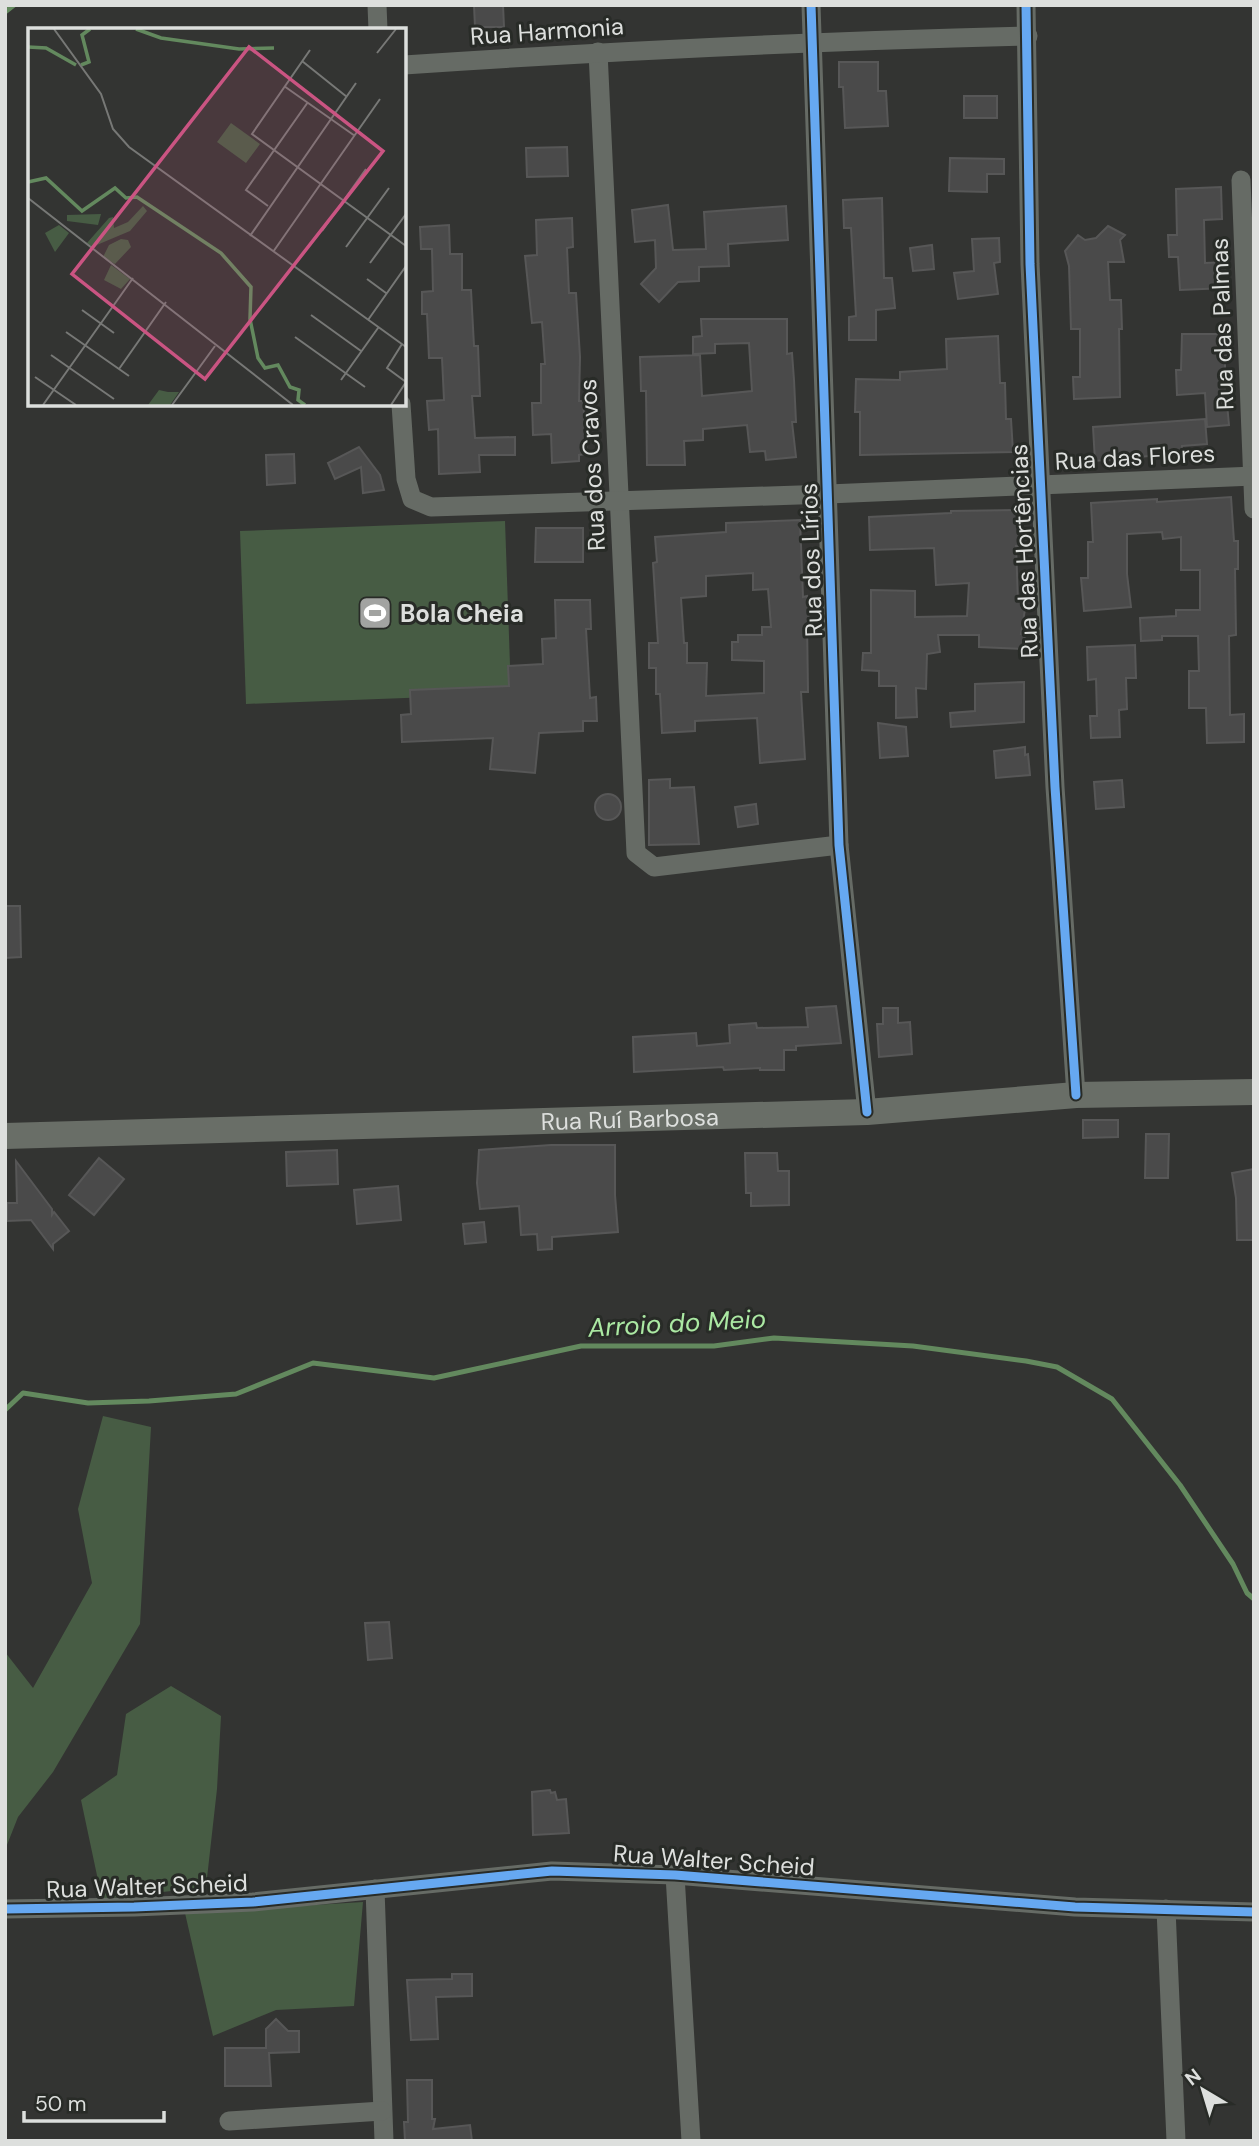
<svg xmlns="http://www.w3.org/2000/svg" width="1259" height="2146" viewBox="0 0 1259 2146" font-family="'DM Sans',sans-serif">
<style>
.green{fill:#475c44}
.lines{fill:none;stroke-linecap:round;stroke-linejoin:round}
.stream{stroke:#63895e;stroke-width:5}
.building{fill:#4a4a4a;stroke:#575757;stroke-width:2;fill-rule:evenodd}
.minor{stroke:#666b65;stroke-width:19}
.secondary{stroke:#696e67;stroke-width:26}
.cycleway-casing{stroke:#282b27;stroke-width:13}
.cycleway{stroke:#66a8f1;stroke-width:9}
.labels{text-anchor:middle;dominant-baseline:central;stroke-width:6;stroke-linejoin:round;paint-order:stroke}
.street-label{font-size:24px;fill:#dddfdd;stroke:#282b27}
.poi-label{font-size:24px;font-weight:bold;fill:#dddfdd;stroke:#282b27;text-anchor:start}
.water-label{font-size:26px;font-style:italic;fill:#abe9a3;stroke:#282b27}
.inset-river{fill:none;stroke:#63895e;stroke-width:3.5}
.inset-road{fill:none;stroke:#777876;stroke-width:2}
.view{fill:#ca5482;fill-opacity:0.15;stroke:#ca5482;stroke-width:3.5}
.inset-edge{fill:none;stroke:#dddfdd;stroke-width:3.5}
</style>
<rect width="100%" height="100%" fill="#333432"/>
<g class="green">
<polygon points="505,521 511,694 246,704 240,531"/>
<polygon points="103,1416 151,1427 140,1624 53,1772 18,1817 5,1850 5,1652 33,1688 92,1583 78,1509"/>
<polygon points="171,1686 221,1716 217,1789 206,1887 102,1899 81,1800 117,1775 126,1714"/>
<polygon points="363,1902 354,2006 276,2010 213,2036 185,1913"/>
</g>
<g class="lines">
<g class="stream">
<polyline points="5,12 14,5"/>
<polyline points="5,1410 23,1393 88,1403 149,1401 236,1394 313,1363 434,1378 581,1346 714,1346 774,1338 913,1346 1026,1361 1057,1367 1112,1399 1180,1485 1233,1564 1247,1593 1254,1599"/>
</g>
</g>
<g class="building">
<polygon points="474,5 503,5 504,27 475,27"/>
<polygon points="839,62 878,62 878,91 886,91 888,126 845,128 843,87 839,87"/>
<rect x="964" y="96" width="33" height="22"/>
<polygon points="567,147 568,176 527,177 526,148"/>
<polygon points="950,158 1004,159 1004,174 987,174 987,192 949,191"/>
<polygon points="1221,187 1222,219 1204,220 1205,263 1225,262 1226,288 1180,290 1178,257 1169,257 1168,235 1177,235 1176,189"/>
<polygon points="882,198 884,278 892,278 895,308 876,310 876,340 849,340 849,317 856,316 851,228 844,228 843,200"/>
<polygon points="668,205 673,250 706,249 704,212 786,206 788,240 728,244 729,266 699,267 699,281 678,282 659,302 641,284 656,268 655,240 635,242 632,210"/>
<polygon points="572,218 573,247 567,248 569,293 576,293 580,357 579,401 583,401 587,454 579,455 579,461 552,463 551,434 533,435 532,403 541,403 541,364 545,364 542,322 532,323 525,256 537,255 536,220"/>
<polygon points="449,225 450,254 462,254 462,290 471,290 474,346 478,346 480,396 472,396 475,438 515,437 515,455 479,455 480,472 439,474 438,429 429,430 427,401 444,400 442,358 429,358 427,314 422,314 422,292 433,291 432,249 421,249 420,227"/>
<polygon points="1108,226 1125,235 1120,240 1124,262 1108,262 1110,300 1121,300 1122,329 1119,329 1120,397 1074,399 1073,377 1080,377 1080,329 1071,329 1069,266 1065,251 1078,235 1085,240 1096,238"/>
<polygon points="999,238 1000,262 994,263 998,294 958,299 954,273 974,271 972,239"/>
<polygon points="932,245 934,269 913,271 910,248"/>
<polygon points="701,319 787,319 787,354 792,353 794,380 796,422 792,422 796,457 766,460 765,451 750,452 747,425 703,429 703,440 684,441 685,465 647,465 646,391 641,391 640,357 700,355 702,396 752,391 749,343 715,344 715,353 693,354 693,337 702,336"/>
<polygon points="1182,334 1228,334 1228,362 1225,362 1225,404 1227,404 1229,425 1207,427 1205,393 1177,395 1176,370 1181,370"/>
<polygon points="998,336 1000,383 1005,383 1006,419 1011,419 1013,452 860,455 860,412 855,412 856,379 900,380 900,372 947,369 946,339"/>
<polygon points="1205,419 1207,444 1182,446 1182,453 1095,461 1093,427"/>
<polygon points="359,447 380,475 384,490 363,493 361,467 335,479 328,463"/>
<polygon points="294,454 295,483 267,485 266,455"/>
<polygon points="1231,497 1234,541 1238,541 1238,569 1235,569 1236,635 1229,636 1230,715 1244,714 1244,742 1207,743 1206,708 1189,708 1189,671 1199,671 1198,636 1162,636 1162,640 1141,641 1140,618 1176,616 1176,610 1200,610 1200,570 1181,570 1181,537 1163,539 1162,532 1127,534 1127,574 1131,607 1084,611 1081,578 1088,578 1088,542 1093,542 1091,503 1157,499 1157,502"/>
<polygon points="1021,510 1021,546 1016,546 1018,601 1026,603 1021,634 1025,634 1024,649 979,647 979,635 938,635 940,652 927,654 926,689 916,688 917,717 896,718 896,686 879,686 879,671 862,670 863,653 871,653 871,590 915,591 915,617 967,616 969,583 936,585 934,548 870,550 869,517 951,513 951,511"/>
<path d="M800,520L803,597L807,596L809,621H807L808,692H801L805,759L760,763L757,718L695,721V731L662,733L660,694H656V668H649V643H658L653,563L657,562L655,537L726,532V523ZM753,573V590L768,589L771,627H762V635H738V642H732V660L764,661V693L706,696L707,663H687V643H684L681,598L706,596V576Z"/>
<polygon points="536,528 583,528 583,562 535,562"/>
<polygon points="555,600 590,600 591,629 586,629 590,698 596,697 597,721 583,721 583,731 539,733 535,773 490,769 493,738 402,742 401,715 411,714 410,690 509,686 508,666 543,664 542,639 556,638"/>
<polygon points="1135,645 1136,678 1126,678 1127,709 1119,710 1120,737 1091,738 1090,716 1097,716 1096,679 1088,680 1087,647"/>
<polygon points="1024,682 1024,722 951,727 950,713 975,711 975,684"/>
<polygon points="878,723 906,727 908,756 880,758"/>
<polygon points="1025,747 1025,755 1028,754 1030,775 996,778 994,751"/>
<polygon points="670,779 670,788 694,787 699,844 649,845 649,780"/>
<polygon points="1122,780 1124,807 1096,809 1094,782"/>
<circle cx="608" cy="807" r="13"/>
<polygon points="756,804 758,824 738,827 735,807"/>
<polygon points="5,906 20,906 21,957 5,958"/>
<polygon points="836,1006 841,1043 796,1046 796,1050 784,1050 784,1070 760,1070 760,1068 724,1070 723,1067 634,1072 633,1037 696,1033 697,1046 730,1043 729,1025 756,1023 757,1028 808,1027 806,1008"/>
<polygon points="883,1008 898,1008 898,1023 910,1022 912,1054 879,1057 877,1024 883,1024"/>
<polygon points="1083,1120 1118,1120 1118,1137 1083,1138"/>
<polygon points="1146,1134 1169,1134 1168,1178 1145,1178"/>
<polygon points="551,1145 615,1145 615,1195 618,1232 552,1237 552,1249 538,1250 537,1234 521,1235 519,1206 480,1209 477,1183 479,1150"/>
<polygon points="337,1150 338,1184 287,1186 286,1152"/>
<polygon points="745,1153 777,1153 778,1171 789,1171 789,1205 751,1206 751,1193 746,1193"/>
<polygon points="99,1158 124,1179 94,1215 69,1195"/>
<polygon points="16,1161 52,1209 52,1215 54,1212 69,1231 53,1244 53,1249 31,1220 7,1221 7,1203 17,1203"/>
<polygon points="1254,1169 1254,1240 1237,1240 1236,1198 1232,1173"/>
<polygon points="398,1186 401,1220 357,1224 354,1190"/>
<polygon points="484,1222 486,1242 465,1244 463,1224"/>
<polygon points="389,1622 392,1658 368,1660 365,1623"/>
<polygon points="550,1790 551,1793 555,1792 557,1800 566,1799 569,1833 533,1835 532,1792"/>
<polygon points="452,1974 472,1974 472,1996 436,1997 438,2039 411,2040 407,1980 452,1979"/>
<polygon points="276,2019 288,2031 299,2031 299,2052 269,2053 271,2086 225,2086 225,2048 266,2048 266,2029"/>
<polygon points="407,2080 432,2080 432,2119 435,2119 433,2129 470,2125 472,2141 405,2141 404,2122 408,2122"/>
</g>
<g class="lines">
<g class="minor">
<polyline points="377,5 378,30"/>
<polyline points="811,5 839,845 867,1112"/>
<polyline points="1026,5 1030,264 1055,787 1076,1095"/>
<polyline points="598,52 636,853 654,867 839,845"/>
<path d="M404,65C612,51 820,41 1028,36"/>
<polyline points="1241,180 1254,509"/>
<polyline points="401,404 406,479 412,499 431,507 828,494 1254,476"/>
<polyline points="675,1875 691,2141"/>
<polyline points="375,1889 384,2141"/>
<polyline points="5,1909 134,1907 253,1902 552,1871 675,1875 1075,1907 1254,1912"/>
<polyline points="1166,1909 1176,2141"/>
<polyline points="229,2121 382,2111"/>
</g>
<path class="secondary" id="s1" d="M5,1136L867,1112L1076,1095L1254,1092"/>
<defs>
<g id="cycleway">
<polyline points="811,5 839,845 867,1112"/>
<polyline points="1026,5 1030,264 1055,787 1076,1095"/>
<polyline points="5,1909 134,1907 253,1902 552,1871 675,1875 1075,1907 1254,1912"/>
</g>
</defs>
<use href="#cycleway" class="cycleway-casing"/>
<use href="#cycleway" class="cycleway"/>
</g>
<defs>
<symbol id="stadium-square" viewBox="-11 -11 22 22"><rect x="-9" y="-9" width="18" height="18" rx="4" fill="#a2a3a1" stroke="#282b27"/><path d="M0-5a6.5 5 0 1 0 0 10a6.5 5 0 1 0 0-10ZM-3.5-1.8h7v3.6h-7Z" fill="#fff"/></symbol>
</defs>
<g fill-rule="evenodd">
<use href="#stadium-square" x="356" y="594" width="38" height="38"/>
</g>
<g class="labels">
<g class="street-label">
<text transform="translate(547 31) rotate(-4)">Rua Harmonia</text>
<text transform="translate(1222 324) rotate(-92)">Rua das Palmas</text>
<text transform="translate(1135 457) rotate(-3)">Rua das Flores</text>
<text transform="translate(592 465) rotate(-93)">Rua dos Cravos</text>
<text transform="translate(1024 551) rotate(-93)">Rua das Hortências</text>
<text transform="translate(811 560) rotate(-92)">Rua dos Lírios</text>
<text stroke="none"><textPath href="#s1" startOffset="625">Rua Ruí Barbosa</textPath></text>
<text transform="translate(714 1860) rotate(4)">Rua Walter Scheid</text>
<text transform="translate(147 1886) rotate(-2)">Rua Walter Scheid</text>
</g>
<g class="poi-label">
<text x="400" y="613">Bola Cheia</text>
</g>
<g class="water-label">
<text transform="translate(677 1323) rotate(-3)">Arroio do Meio</text>
</g>
</g>
<g transform="translate(28 28)">
<rect width="378" height="378" fill="#333432"/>
<path d="M203,95L232,116L218,135L189,114ZM115,178L119,183L102,203L64,219L59,215L81,190L85,189L86,200L100,194ZM73,186L70,197L39,193V187ZM31,197L41,205L27,224L17,205ZM93,211L100,212L103,219L87,236L75,229L81,217ZM83,237L102,251L93,261L76,252ZM131,362L140,364H151L142,377H120Z" fill="#475c44"/>
<path class="inset-river" d="M108,1L133,10L211,21L246,20M0,19L18,20L48,37M53,37L61,34L54,7L62,1M0,154L18,150L54,183L87,160L98,170L109,169L193,225L223,259L222,291L230,330L237,340L250,337L262,359L271,362L270,372L277,377"/>
<path class="inset-road" d="M26,1L73,66L85,101L101,119L378,319M282,22L224,106L378,218M349,25L368,1M274,33L319,69M256,58L327,108M0,170L265,377M240,178L218,162L280,74M294,203L338,141M222,208L328,55M318,219L361,160M245,224L352,71M342,235L378,186M339,251L358,265M54,282L86,305M283,287L333,323M340,292L378,238M38,304L101,348M267,309L337,359M374,316L359,340L378,354M23,327L86,371M91,341L138,274M7,349L48,377M313,352L350,300M15,377L105,250M144,377L187,318M363,377L378,354"/>
<path class="view" d="M221,19L355,123L177,351L44,246Z"/>
<rect width="378" height="378" class="inset-edge"/>
</g>
<rect width="1259" height="2146" fill="none" stroke="#dddfdd" stroke-width="14"/>
<g transform="translate(1203 2090) rotate(322)" stroke="#282b27" stroke-width="5" paint-order="stroke">
<path d="M0-5L12 26L0 18L-12 26Z" fill="#dddfdd"/>
<text y="-10" font-size="19" font-weight="bold" text-anchor="middle" fill="#dddfdd">N</text>
</g>
<path d="M24 2111v10h140v-10" fill="none" stroke="#dddfdd" stroke-width="3.5"/>
<text x="35" y="2111" font-size="21" fill="#dddfdd" stroke="#282b27" stroke-width="5" paint-order="stroke">50 m</text>
</svg>
